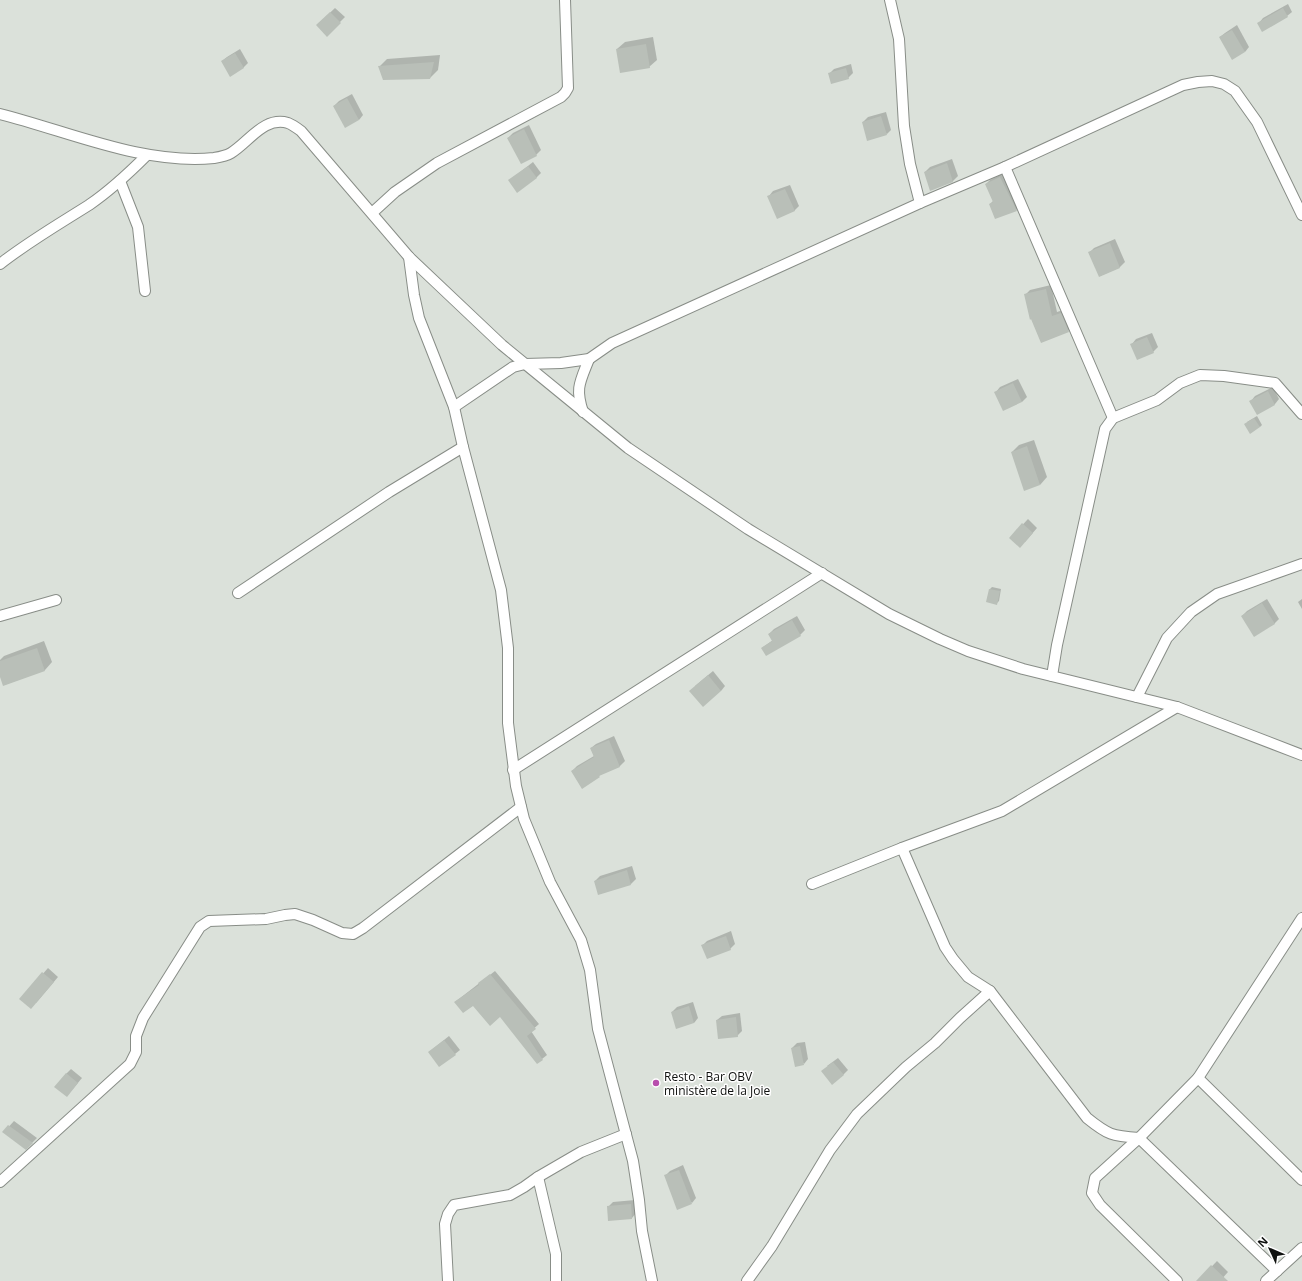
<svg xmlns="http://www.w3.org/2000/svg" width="1302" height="1281" viewBox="0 0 1302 1281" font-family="'Open Sans',sans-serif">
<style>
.shadow{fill:#0003}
.building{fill:#b9bfb8}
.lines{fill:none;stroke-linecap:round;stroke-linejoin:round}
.street-casing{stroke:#888d87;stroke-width:12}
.street{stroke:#fff;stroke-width:10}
.poi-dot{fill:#b84dad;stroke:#fff;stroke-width:1.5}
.labels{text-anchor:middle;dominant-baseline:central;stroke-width:3;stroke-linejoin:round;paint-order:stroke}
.poi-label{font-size:12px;fill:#0f110f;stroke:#fff;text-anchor:start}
</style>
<rect width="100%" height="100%" fill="#dbe1da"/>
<g class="shadow">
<polygon points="1288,4 1292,12 1287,16 1259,23 1263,18"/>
<polygon points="335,8 345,17 327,35 317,25"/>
<polygon points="1237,25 1249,47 1245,52 1220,37 1225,33"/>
<polygon points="653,37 657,60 649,67 617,49 625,42"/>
<polygon points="240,49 248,63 243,68 222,61 227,57"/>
<polygon points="440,55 438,70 430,78 380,66 387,59"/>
<polygon points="851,64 853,73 848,78 829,74 834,69"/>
<polygon points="352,94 363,115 359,120 334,106 339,101"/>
<polygon points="886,112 891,130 887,134 863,122 868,117"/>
<polygon points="529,125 541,150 536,155 508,138 513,133"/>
<polygon points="952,159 958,176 953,181 931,189 925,172 930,167"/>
<polygon points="533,162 541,173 536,178 510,180"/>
<polygon points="1004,173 1020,206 1016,210 990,204 994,200 986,184 990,180"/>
<polygon points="790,185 799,206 794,211 769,196 773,191"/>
<polygon points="1115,239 1125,262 1120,267 1100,276 1089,253 1094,248"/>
<polygon points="1051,285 1057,312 1066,309 1073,326 1068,331 1032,318 1025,295 1030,290"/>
<polygon points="1152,333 1158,347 1153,352 1132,344 1136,339"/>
<polygon points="1018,379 1027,397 1022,402 996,392 1000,387"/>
<polygon points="1273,387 1279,399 1275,404 1258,413 1251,401 1255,396"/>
<polygon points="1257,416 1262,425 1260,427 1247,422"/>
<polygon points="1034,440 1047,477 1040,485 1012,452 1019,445"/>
<polygon points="1028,519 1037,528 1025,542 1010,538"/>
<polygon points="992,587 1001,589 999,601 996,604 987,601 990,589"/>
<polygon points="1267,599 1279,619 1274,624 1242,616 1247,611"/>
<polygon points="1302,599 1302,609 1298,602"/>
<polygon points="797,616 805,630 800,635 762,648 773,640 769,634 774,629"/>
<polygon points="44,641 52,662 45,670 4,685 0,674 0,660 4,656"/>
<polygon points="713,671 725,686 721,691 695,686"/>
<polygon points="614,736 625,761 620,766 603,773 582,787 572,771 577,766 594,756 591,748 596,744"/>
<polygon points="632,866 636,879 631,884 599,894 595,881 600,876"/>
<polygon points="731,931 735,944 730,949 702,946 707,941"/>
<polygon points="48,968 58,977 36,1003 21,999"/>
<polygon points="495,971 539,1024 531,1031 547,1055 542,1059 500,1015 473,1004 455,1002"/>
<polygon points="693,1002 698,1018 694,1023 672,1012 677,1007"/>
<polygon points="740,1013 742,1031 737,1036 717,1020 722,1016"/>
<polygon points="449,1036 460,1050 455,1054 429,1052"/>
<polygon points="805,1042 808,1059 804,1064 792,1048 797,1043"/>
<polygon points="838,1058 848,1070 843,1075 827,1066"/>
<polygon points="71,1069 82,1078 67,1096 66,1074"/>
<polygon points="14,1121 37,1138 26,1149 4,1132"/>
<polygon points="683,1165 696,1198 692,1203 665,1176 670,1171"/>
<polygon points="635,1200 636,1213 632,1218 608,1207 613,1202"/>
<polygon points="1217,1261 1228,1272 1220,1281 1198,1281"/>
</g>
<g class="building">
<polygon points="1283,8 1288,17 1262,32 1257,23"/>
<polygon points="330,12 341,23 327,37 316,25"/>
<polygon points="1232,30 1245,52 1232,60 1219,37"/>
<polygon points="646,44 650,68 620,73 616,49"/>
<polygon points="235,53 244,68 230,77 221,61"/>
<polygon points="434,62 430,79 383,80 378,66"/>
<polygon points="846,68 849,79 831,84 828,73"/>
<polygon points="347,98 359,120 345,128 333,106"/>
<polygon points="881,116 887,135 867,141 862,122"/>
<polygon points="524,129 537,156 521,164 507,138"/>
<polygon points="947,163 953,182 930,191 924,172"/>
<polygon points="528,166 537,178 517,193 508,180"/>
<polygon points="1000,177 1017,211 995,219 989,204 993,202 985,184"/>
<polygon points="785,189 795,211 777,219 767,196"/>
<polygon points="1110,243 1120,268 1099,277 1088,252"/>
<polygon points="1046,289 1052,316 1061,313 1069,332 1041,343 1031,319 1030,320 1024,294"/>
<polygon points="1147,337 1154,353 1137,360 1130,344"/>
<polygon points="1013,383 1022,402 1003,411 994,392"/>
<polygon points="1268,391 1275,405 1257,415 1249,401"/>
<polygon points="1254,418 1260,427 1250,434 1244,424"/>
<polygon points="1027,446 1040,485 1024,491 1011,452"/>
<polygon points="1022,523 1033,533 1020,548 1009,538"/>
<polygon points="989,589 1000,591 997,605 986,602"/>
<polygon points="1262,603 1275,624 1254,637 1241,616"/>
<polygon points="792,620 801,636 766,656 761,648 772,641 768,634"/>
<polygon points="37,648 45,671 3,686 0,677 0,661"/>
<polygon points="708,675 721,691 703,707 689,691"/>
<polygon points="609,740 620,767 599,776 600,777 582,789 571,771 594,757 590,748"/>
<polygon points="627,870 631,885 598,895 594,881"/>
<polygon points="726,936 731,950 707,959 701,945"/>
<polygon points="42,972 54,982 31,1009 19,999"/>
<polygon points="490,974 536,1029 527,1036 543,1060 537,1064 500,1017 490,1026 473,1006 463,1013 454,1002 479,985 478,983"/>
<polygon points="689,1006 694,1023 676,1029 671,1012"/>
<polygon points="736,1017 738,1037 718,1039 716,1020"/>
<polygon points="444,1040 456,1055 439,1067 428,1052"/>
<polygon points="800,1046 804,1065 795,1067 791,1048"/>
<polygon points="833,1062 844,1075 832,1085 821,1071"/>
<polygon points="66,1073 78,1083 67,1097 54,1087"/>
<polygon points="8,1125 33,1143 26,1150 2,1132"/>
<polygon points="679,1170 692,1204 677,1210 664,1175"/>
<polygon points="631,1204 632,1219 608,1221 607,1206"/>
<polygon points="1211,1265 1228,1281 1196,1281"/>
</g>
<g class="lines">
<defs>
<g id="street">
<polyline points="890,0 899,39 904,126 910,164 920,203"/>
<path d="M0,114C68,131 142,165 214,158C220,157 226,156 231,153C249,142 264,116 288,123C293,125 297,128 301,131L409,257L502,345L628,448L748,529L889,614L940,639L968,651L1023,669L1177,707L1302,755"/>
<polyline points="1005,167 1113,418"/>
<polyline points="120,181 138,227 145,291"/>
<polyline points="372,213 395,192 437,163 561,97 565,93 568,88 565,0"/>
<polyline points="409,257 414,295 419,318 454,407 463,447 501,590 508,648 508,723 516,786 524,819 550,882 581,940 590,970 598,1029 633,1161 639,1200 642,1231 652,1281"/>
<path d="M0,264C28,242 59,224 89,205C111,190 129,173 147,155"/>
<polyline points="454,407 513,367 525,364 561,363 589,359 612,343 920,203 1005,167 1183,85 1198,82 1212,81 1224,84 1235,91 1257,122 1302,215"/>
<path d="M583,412C575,388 580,382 589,359"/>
<polyline points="238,593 389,492 463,447"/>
<polyline points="0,616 56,600"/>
<polyline points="1052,676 1057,645 1105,429 1113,418 1157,400 1180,383 1200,375 1224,376 1275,383 1302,414"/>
<polyline points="1137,697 1167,638 1191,612 1217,594 1302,564"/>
<polyline points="513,770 822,573"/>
<path d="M902,848L945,947L953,959L968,977L990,991L1087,1118C1108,1135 1112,1136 1139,1138L1277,1271"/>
<polyline points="812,884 902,848 1002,811 1177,707"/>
<polyline points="1198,1078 1302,1180"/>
<polyline points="538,1177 556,1254 556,1281"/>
<polyline points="0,1182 130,1064 136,1052 136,1036 143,1018 200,927 209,921 266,919 285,915 295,914 313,920 342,933 353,934 363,928 521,807"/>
<polyline points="448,1281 445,1224 448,1214 454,1205 510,1195 524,1187 538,1177 581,1152 626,1134"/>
<polyline points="747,1281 772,1246 830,1150 857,1114 906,1067 935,1043 960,1018 990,991"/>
<polyline points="1177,1281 1100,1205 1092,1193 1095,1178 1139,1138 1198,1078 1302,918"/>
<polyline points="1266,1281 1302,1248"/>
</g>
</defs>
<use href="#street" class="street-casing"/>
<use href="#street" class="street"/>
</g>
<circle class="poi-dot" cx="656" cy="1083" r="4"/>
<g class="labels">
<g class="poi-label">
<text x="664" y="1076">Resto - Bar OBV<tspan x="664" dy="14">ministère de la Joie</tspan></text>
</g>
</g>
<g transform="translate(1270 1249) rotate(314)" stroke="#ffffff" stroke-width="3" paint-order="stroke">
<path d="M0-3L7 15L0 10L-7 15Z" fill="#0f110f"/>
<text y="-6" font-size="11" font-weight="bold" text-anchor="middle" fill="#0f110f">N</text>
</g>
</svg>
